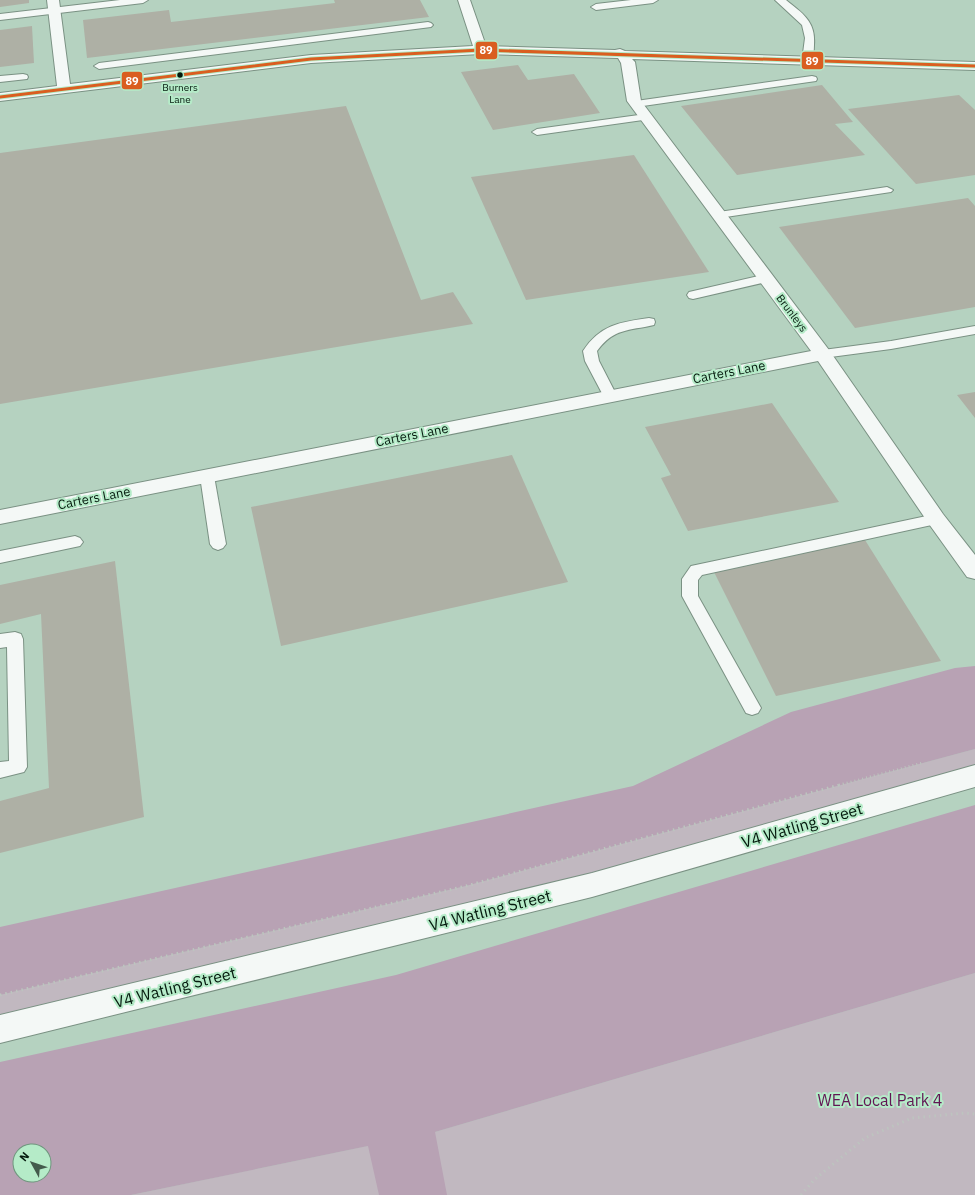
<svg xmlns="http://www.w3.org/2000/svg" width="975" height="1195" viewBox="0 0 975 1195" font-family="'IBM Plex Sans',sans-serif">
<style>
.green{fill:#c1b8c0}
.forest{fill:#b8a2b4;fill-rule:evenodd}
.building{fill:#aeb0a5}
.lines{fill:none;stroke-linecap:round;stroke-linejoin:round}
.service-casing{stroke:#7a9183;stroke-width:2}
.minor-casing{stroke:#7a9183;stroke-width:2}
.tertiary-casing{stroke:#7a9183;stroke-width:2}
.path-far1{stroke:#bdc4bf;stroke-width:2.5;stroke-dasharray:1 3;stroke-linecap:butt}
.path{stroke:#bdc4bf;stroke-width:3;stroke-dasharray:1.5 4;stroke-linecap:butt}
.service{fill:#f4f8f6;fill-rule:evenodd}
.minor{fill:#f4f8f6;fill-rule:evenodd}
.tertiary{fill:#f4f8f6;fill-rule:evenodd}
.bus-1-casing{stroke:#b5ebc8;stroke-width:5}
.bus-1{stroke:#da5e20;stroke-width:3}
.bus-dot{fill:#051a0e;stroke:#b5ebc8;stroke-width:1.5}
.labels{text-anchor:middle;dominant-baseline:central;stroke-width:4;stroke-linejoin:round;paint-order:stroke}
.far-bus-label{font-size:10px;fill:#051a0e;stroke:#b5ebc8}
.far-street-label{font-size:11px;fill:#051a0e;stroke:#b5ebc8}
.street-label{font-size:13px;fill:#051a0e;stroke:#b5ebc8}
.near-street-label{font-size:16px;fill:#051a0e;stroke:#b5ebc8}
.near-park-label{font-size:16px;fill:#621554;stroke:#b5ebc8}
.line-badge{stroke:#b5ebc8;stroke-width:1.5}
.badge-label{font-size:11px;text-anchor:middle;font-weight:bold;fill:#fff}
</style>
<rect width="100%" height="100%" fill="#b5d2c0"/>
<g class="green">
<polygon points="975,749 975,776 0,1029 0,995 466,886"/>
<polygon points="975,973 975,1195 131,1195 435,1132"/>
</g>
<g class="forest">
<polygon points="975,666 975,749 466,886 0,995 0,927 633,786 791,712 955,668"/>
<path d="M975,805V973L435,1132L447,1195H379L368,1146L131,1195H0V1062L396,975ZM20,1151H44V1175H20Z"/>
</g>
<g class="building">
<polygon points="0,0 29,0 29,3 0,7"/>
<polygon points="334,0 420,0 429,17 87,58 83,20 169,10 171,22 335,3"/>
<polygon points="32,26 34,63 0,67 0,30"/>
<polygon points="518,65 528,80 574,74 600,113 493,130 461,72"/>
<polygon points="822,85 853,122 835,124 865,155 737,175 681,106"/>
<polygon points="959,95 975,110 975,175 916,184 848,109"/>
<polygon points="346,106 421,300 453,292 473,324 0,404 0,153"/>
<polygon points="634,155 709,272 526,300 471,177"/>
<polygon points="968,198 975,206 975,307 855,328 779,227"/>
<polygon points="975,392 975,418 957,395"/>
<polygon points="772,403 839,502 688,531 661,478 671,475 645,427"/>
<polygon points="512,455 568,582 281,646 251,507"/>
<polygon points="865,540 941,661 776,696 713,570"/>
<polygon points="115,561 144,817 0,853 0,801 49,788 41,614 0,624 0,585"/>
</g>
<g class="lines">
<defs>
<g id="service">
<polygon points="120,0 148,0 143,3 0,20 0,14"/>
<polygon points="631,0 658,0 653,3 596,10 591,7 596,4"/>
<path d="M775,0H786C802,13 816,21 814,45C814,51 813,58 810,63L807,64L802,61L805,38L802,25Z"/>
<polygon points="428,22 431,23 433,25 431,27 99,69 94,66 99,63"/>
<polygon points="23,74 27,75 28,77 27,79 0,82 0,76"/>
<polygon points="812,76 816,77 817,79 816,81 636,107 631,104 636,101"/>
<polygon points="646,114 650,115 651,117 650,119 537,135 532,132 537,129"/>
<polygon points="887,187 893,190 891,192 719,218 715,217 713,215 715,213 719,212"/>
<polygon points="767,274 771,275 773,278 771,281 693,299 689,298 687,295 689,292"/>
<path d="M649,318L654,319L655,322L654,325C628,331 614,328 597,351L599,361L617,396L615,399L610,400L605,399L585,361L583,351C600,325 620,322 649,318Z"/>
<polygon points="975,326 975,334 891,349 823,358 818,357 816,354 818,351 823,350 891,341"/>
<polygon points="207,471 212,472 214,476 226,544 223,548 218,550 213,548 210,544 200,476 202,472"/>
<polygon points="936,514 941,515 944,519 941,523 702,575 698,580 698,596 761,708 758,713 752,715 746,713 682,596 682,579 691,566"/>
<polygon points="75,536 80,538 83,542 80,546 0,563 0,551"/>
<polygon points="15,632 21,634 23,639 27,767 24,772 0,778 0,762 9,761 7,647 0,648 0,634"/>
</g>
<polygon id="minor" points="47,0 59,0 70,84 311,55 473,46 458,0 470,0 486,46 615,50 620,49 625,51 975,62 975,70 632,59 635,62 641,101 829,350 943,514 975,555 975,579 967,577 929,524 818,361 0,524 0,510 811,351 627,101 621,63 618,58 481,54 311,63 0,101 0,93 57,86"/>
<polygon id="tertiary" points="975,765 975,787 592,897 0,1043 0,1015 592,873"/>
</defs>
<use href="#service" class="service-casing"/>
<use href="#minor" class="minor-casing"/>
<use href="#tertiary" class="tertiary-casing"/>
<polyline class="path-far1" points="839,785 922,763"/>
<g class="path">
<polyline points="0,995 466,886 843,784"/>
<polyline points="801,1195 815,1179 865,1138 912,1118 965,1113 975,1114"/>
</g>
<use href="#service" class="service"/>
<use href="#minor" class="minor"/>
<use href="#tertiary" class="tertiary"/>
<defs>
<polyline id="bus-1" points="0,97 311,59 481,50 975,66"/>
</defs>
<use href="#bus-1" class="bus-1-casing"/>
<use href="#bus-1" class="bus-1"/>
</g>
<circle class="bus-dot" cx="180" cy="75" r="3.5"/>
<g class="labels">
<g class="far-bus-label">
<text x="180" y="87">Burners<tspan x="180" dy="12">Lane</tspan></text>
</g>
<g class="far-street-label">
<text transform="translate(792 313) rotate(53)">Brunleys</text>
</g>
<g class="street-label">
<text transform="translate(729 372) rotate(-11)">Carters Lane</text>
<text transform="translate(412 435) rotate(-11)">Carters Lane</text>
<text transform="translate(94 498) rotate(-11)">Carters Lane</text>
</g>
<g class="near-street-label">
<text transform="translate(802 825) rotate(-16)">V4 Watling Street</text>
<text transform="translate(490 910) rotate(-14)">V4 Watling Street</text>
<text transform="translate(175 987) rotate(-14)">V4 Watling Street</text>
</g>
<g class="near-park-label">
<text x="880" y="1100">WEA Local Park 4</text>
</g>
</g>
<g class="line-badge">
<rect x="475" y="41" width="23" height="19" rx="4" fill="#da5e20"/>
<rect x="801" y="51" width="23" height="19" rx="4" fill="#da5e20"/>
<rect x="121" y="71" width="22" height="19" rx="4" fill="#da5e20"/>
</g>
<g class="badge-label">
<text x="486" y="54">89</text>
<text x="812" y="65">89</text>
<text x="132" y="85">89</text>
</g>
<g transform="translate(32 1163) rotate(310)"><circle r="19" fill="#b5ebc8" stroke="#6f977e"/>
<path d="M0-3L7 15L0 10L-7 15Z" fill="#435a4c"/>
<text y="-6" font-size="11" font-weight="bold" text-anchor="middle" fill="#051a0e">N</text>
</g>
</svg>
